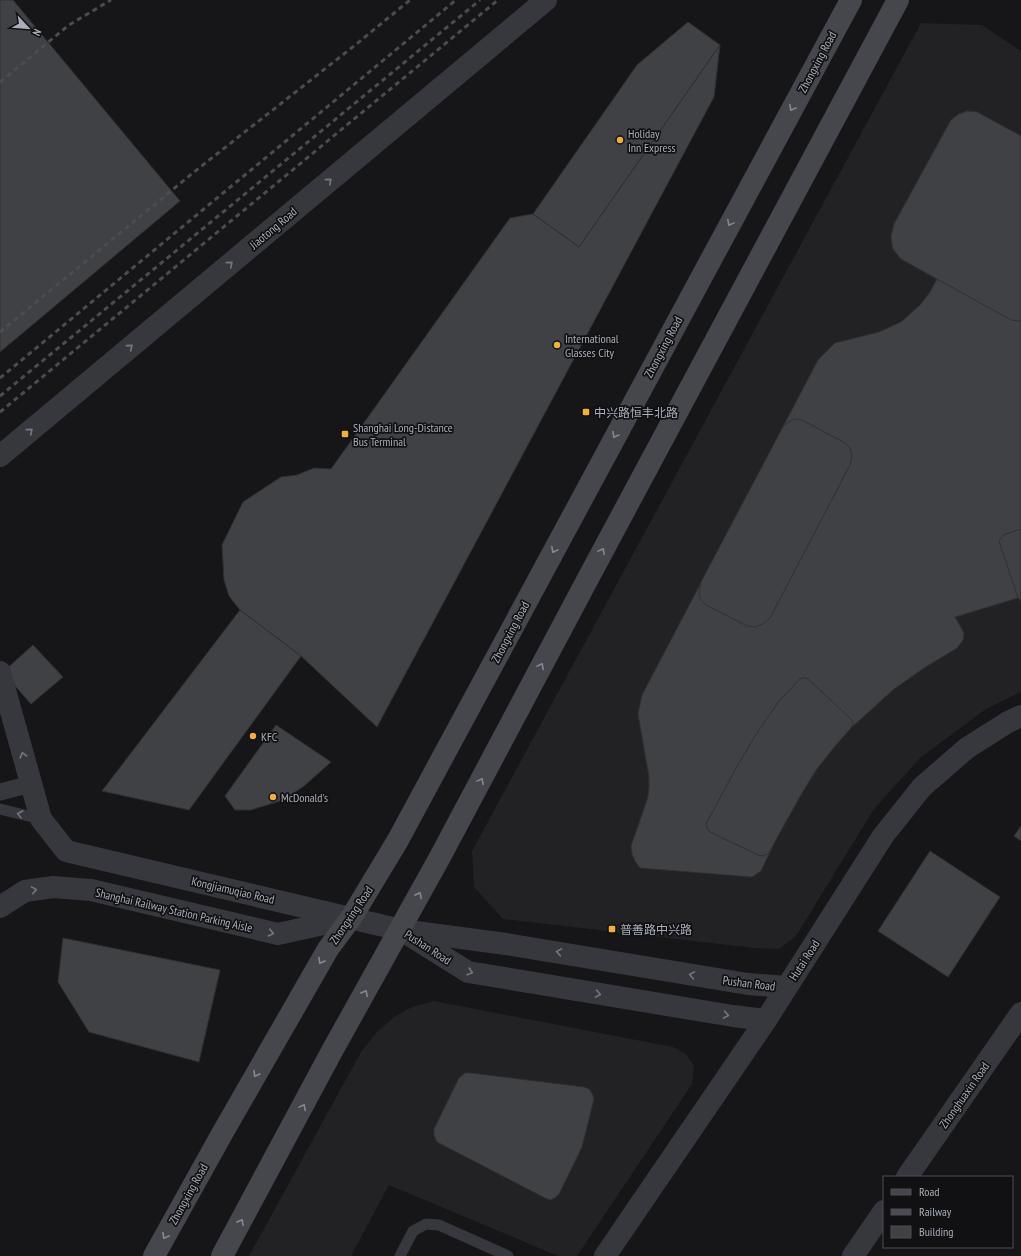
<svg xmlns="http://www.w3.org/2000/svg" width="1021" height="1256" viewBox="0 0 1021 1256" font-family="'PT Sans Narrow','Noto Sans SC',sans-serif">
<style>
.built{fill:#222225}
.building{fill:#404145;stroke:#303034}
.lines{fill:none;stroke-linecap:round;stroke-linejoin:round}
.service{stroke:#37383d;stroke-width:11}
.pedestrian{stroke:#37383d;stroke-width:17}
.minor{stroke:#37383d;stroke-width:22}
.tertiary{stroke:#37383d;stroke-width:22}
.secondary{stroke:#45474d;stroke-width:22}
.rail{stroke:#4a4c52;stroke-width:3;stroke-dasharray:5 4;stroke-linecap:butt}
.oneway{stroke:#858993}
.oneway2{stroke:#757881}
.poi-dot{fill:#f2b134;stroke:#111113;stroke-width:1.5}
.labels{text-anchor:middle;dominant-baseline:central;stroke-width:3.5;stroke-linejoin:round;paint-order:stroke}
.street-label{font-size:12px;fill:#a8adb8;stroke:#111113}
.poi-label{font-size:12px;fill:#a8adb8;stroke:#111113;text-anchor:start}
</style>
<rect width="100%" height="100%" fill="#161618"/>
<g class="built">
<polygon points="921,23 982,25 1021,51 1021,692 986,709 920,758 874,809 796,936 779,949 754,948 503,919 474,887 472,851"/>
<polygon points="434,1001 673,1047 686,1054 694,1066 692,1084 577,1256 558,1256 389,1185 351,1256 249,1256 361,1052 376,1033 394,1017 412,1007"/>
</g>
<g class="building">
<polygon points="0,0 13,0 180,201 0,352"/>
<polygon points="688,22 720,45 579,247 533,214 637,65"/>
<polygon points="720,45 714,97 377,727 301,656 240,610 229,596 224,580 222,545 243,502 281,477 297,475 314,468 331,469 510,218 533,214 579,247"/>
<polygon points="967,111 977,112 1021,136 1021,601 1018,598 955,617 964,633 963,640 957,648 924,668 894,689 851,728 835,746 816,770 802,793 784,823 761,871 752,877 640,868 635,861 632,854 631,846 648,797 649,788 649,777 638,714 642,695 818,360 835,343 879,332 901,322 921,304 930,292 937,279 901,259 893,249 891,237 894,224 951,120 959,114"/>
<polygon points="967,111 977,112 1021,136 1021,321 1019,321 1011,320 901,259 893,249 891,237 894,224 951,120 959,114"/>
<polygon points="795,419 802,420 845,443 850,448 852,456 850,465 770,618 763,624 755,627 747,626 706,605 700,599 699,591 701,582 783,427 788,422"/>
<polygon points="1021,529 1021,601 1018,598 999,541 1003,535"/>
<polygon points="240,610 301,656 189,810 102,791"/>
<polygon points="33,645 63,677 31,704 3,672"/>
<polygon points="803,678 807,678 852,720 853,724 851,728 835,746 816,770 802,793 768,854 763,856 758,855 710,832 707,828 706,824 735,770 755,736 779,701 800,679"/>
<polygon points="276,725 331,762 304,786 283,800 251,810 235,810 225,796"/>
<polygon points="1021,826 1021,841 1014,836"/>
<polygon points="930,851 1000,897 948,977 878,931"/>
<polygon points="63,938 220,970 199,1062 89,1032 58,982"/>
<polygon points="465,1073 471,1073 584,1087 589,1089 592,1093 594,1099 582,1147 559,1194 555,1198 550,1200 545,1198 437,1142 434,1135 434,1129 459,1078"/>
</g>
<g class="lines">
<g class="service">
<polyline points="0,809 41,819"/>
<polyline points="400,1256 413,1231 426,1224 439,1225 508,1256"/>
</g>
<polyline class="pedestrian" points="0,792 31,784"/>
<g class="minor">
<polyline points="0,456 546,0"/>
<polyline points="605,1256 766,1020"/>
</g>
<g class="tertiary">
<polyline points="0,672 41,819 66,851 401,930 506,944 748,984 786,987"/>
<polyline points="0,907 25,891 53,887 91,890 278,934 346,919"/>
<polyline points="406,933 468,972 733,1016 766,1020 883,836 922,787 967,748 1008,722 1021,716"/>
<polyline points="907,1177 1021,1013"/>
<polyline points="853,1256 884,1211"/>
</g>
<g class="secondary">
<polyline points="154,1256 223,1132 328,949 351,918 398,840 851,0"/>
<polyline points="222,1256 332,1051 440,857 592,571 898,0"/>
</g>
<g class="rail">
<polyline points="0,82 69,25 111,0"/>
<polyline points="0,332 194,172 354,46 410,0"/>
<polyline points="0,378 456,0"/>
<polyline points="0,396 480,0"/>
<polyline points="0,412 498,0"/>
</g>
</g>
<defs><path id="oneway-chevron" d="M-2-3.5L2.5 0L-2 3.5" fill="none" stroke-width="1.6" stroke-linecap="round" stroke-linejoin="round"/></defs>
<g class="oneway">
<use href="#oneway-chevron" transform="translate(792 108) rotate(118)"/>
<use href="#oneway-chevron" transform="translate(730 223) rotate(118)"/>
<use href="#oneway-chevron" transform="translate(615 435) rotate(118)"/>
<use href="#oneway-chevron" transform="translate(554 550) rotate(118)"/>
<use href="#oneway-chevron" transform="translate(602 551) rotate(-62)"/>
<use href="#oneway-chevron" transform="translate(541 666) rotate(-62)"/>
<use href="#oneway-chevron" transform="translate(481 781) rotate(-62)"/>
<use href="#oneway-chevron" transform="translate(419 895) rotate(-61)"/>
<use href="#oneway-chevron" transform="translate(321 961) rotate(120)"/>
<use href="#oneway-chevron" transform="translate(365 993) rotate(-61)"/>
<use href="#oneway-chevron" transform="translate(256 1074) rotate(120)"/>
<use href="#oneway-chevron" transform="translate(303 1107) rotate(-62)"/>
<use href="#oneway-chevron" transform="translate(241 1222) rotate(-61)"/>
<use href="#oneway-chevron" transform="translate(165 1236) rotate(119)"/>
</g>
<g class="oneway2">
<use href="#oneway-chevron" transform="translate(329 181) rotate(-40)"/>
<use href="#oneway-chevron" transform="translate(230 264) rotate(-40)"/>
<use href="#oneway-chevron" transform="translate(130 347) rotate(-40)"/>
<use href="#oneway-chevron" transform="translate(30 431) rotate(-40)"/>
<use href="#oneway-chevron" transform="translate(23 755) rotate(-105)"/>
<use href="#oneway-chevron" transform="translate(20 814) rotate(-166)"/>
<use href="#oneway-chevron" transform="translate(34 890) rotate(-9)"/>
<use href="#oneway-chevron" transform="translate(271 933) rotate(13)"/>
<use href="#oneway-chevron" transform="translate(559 952) rotate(-170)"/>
<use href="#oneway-chevron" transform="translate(470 972) rotate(18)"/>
<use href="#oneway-chevron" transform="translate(692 975) rotate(-170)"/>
<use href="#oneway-chevron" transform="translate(598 994) rotate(10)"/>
<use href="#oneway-chevron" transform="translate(726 1015) rotate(10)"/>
</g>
<g class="poi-dot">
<circle cx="620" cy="140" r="4"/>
<circle cx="557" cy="345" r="4"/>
<rect x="582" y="408" width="8" height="8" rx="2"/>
<rect x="341" y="430" width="8" height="8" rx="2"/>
<circle cx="253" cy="736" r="4"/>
<circle cx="273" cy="797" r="4"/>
<rect x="608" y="925" width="8" height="8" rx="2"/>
</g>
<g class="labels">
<g class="street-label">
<text transform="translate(817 62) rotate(-62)">Zhongxing Road</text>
<text transform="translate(273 228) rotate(-40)">Jiaotong Road</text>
<text transform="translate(663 347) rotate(-62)">Zhongxing Road</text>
<text transform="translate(510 632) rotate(-62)">Zhongxing Road</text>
<text transform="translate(233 890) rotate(13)">Kongjiamuqiao Road</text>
<text transform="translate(174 910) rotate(13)">Shanghai Railway Station Parking Aisle</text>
<text transform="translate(351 915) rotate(-56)">Zhongxing Road</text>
<text transform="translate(428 947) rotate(33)">Pushan Road</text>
<text transform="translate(804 960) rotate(-57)">Hutai Road</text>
<text transform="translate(749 983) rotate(7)">Pushan Road</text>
<text transform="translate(964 1095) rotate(-55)">Zhonghuaxin Road</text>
<text transform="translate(188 1194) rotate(-61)">Zhongxing Road</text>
</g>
<g class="poi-label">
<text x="628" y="133">Holiday<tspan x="628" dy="14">Inn Express</tspan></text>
<text x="565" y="338">International<tspan x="565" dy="14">Glasses City</tspan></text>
<text x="594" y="412">中兴路恒丰北路</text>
<text x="353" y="427">Shanghai Long-Distance<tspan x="353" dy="14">Bus Terminal</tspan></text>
<text x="261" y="736">KFC</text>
<text x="281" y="797">McDonald's</text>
<text x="620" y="929">普善路中兴路</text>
</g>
</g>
<rect x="883" y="1176" width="130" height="72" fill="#111113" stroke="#4d4f55"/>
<rect x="891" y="1189" width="20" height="6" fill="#45474d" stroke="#4d4f55"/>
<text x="919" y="1196" font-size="12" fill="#a8adb8">Road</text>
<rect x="891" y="1209" width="20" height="6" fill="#4a4c52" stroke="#4d4f55"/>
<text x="919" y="1216" font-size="12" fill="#a8adb8">Railway</text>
<rect x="891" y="1226" width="20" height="12" fill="#404145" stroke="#4d4f55"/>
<text x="919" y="1236" font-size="12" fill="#a8adb8">Building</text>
<g transform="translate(28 28) rotate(116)" stroke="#111113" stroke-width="3" paint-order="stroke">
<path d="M0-3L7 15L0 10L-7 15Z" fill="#a8adb8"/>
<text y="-6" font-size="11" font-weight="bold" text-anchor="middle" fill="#a8adb8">N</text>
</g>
</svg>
